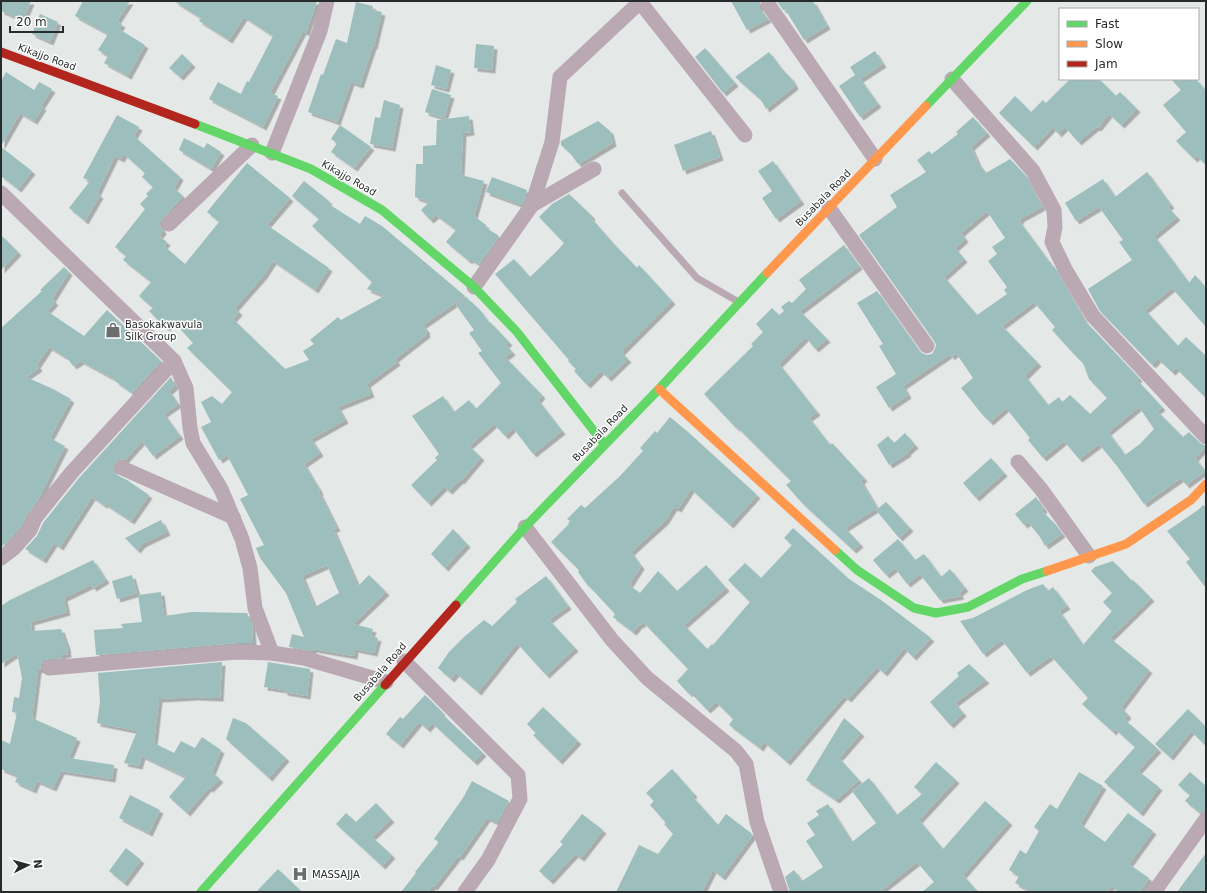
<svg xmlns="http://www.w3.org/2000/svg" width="1207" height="893" viewBox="0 0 1207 893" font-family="'DejaVu Sans',sans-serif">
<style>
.building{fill:#9cbebd;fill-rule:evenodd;filter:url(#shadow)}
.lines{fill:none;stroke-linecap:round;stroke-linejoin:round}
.lane{stroke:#baa8b2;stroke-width:7}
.street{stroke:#baa8b2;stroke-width:15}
.fast{stroke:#63d668;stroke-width:9}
.slow{stroke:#ff974d;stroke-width:9}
.jam{stroke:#b3261e;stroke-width:9}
.labels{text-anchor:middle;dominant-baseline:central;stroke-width:3;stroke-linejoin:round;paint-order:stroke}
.street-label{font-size:10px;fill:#282b2b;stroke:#fff}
.poi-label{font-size:10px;fill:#282b2b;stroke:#fff;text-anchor:start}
</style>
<defs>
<filter id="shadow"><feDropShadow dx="3.5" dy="3.5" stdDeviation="0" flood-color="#0004"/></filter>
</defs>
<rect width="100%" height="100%" fill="#e4e9e8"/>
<g class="building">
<polygon points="1,1 31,1 23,20 1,11"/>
<polygon points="83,1 130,1 117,21 122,24 119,29 145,45 128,76 104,63 108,56 98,50 108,34 75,16"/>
<polygon points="174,1 317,1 306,33 303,31 270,93 278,96 263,127 209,99 218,82 241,94 247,81 249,82 273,36 244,17 229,40 199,21 201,18"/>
<polygon points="731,1 760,1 760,9 768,19 747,30"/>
<polygon points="777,1 813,1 827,26 804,40 785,9 783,10"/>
<polygon points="356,2 373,6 372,10 382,12 374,46 373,46 360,85 351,82 337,122 308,112 321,74 323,75 336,39 347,43"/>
<polygon points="40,14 58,22 50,42 32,34"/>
<polygon points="476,44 494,46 492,70 474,68"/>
<polygon points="705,48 735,83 723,93 695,57"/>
<polygon points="875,51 883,64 860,79 878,104 860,117 839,86 855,75 850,67"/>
<polygon points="769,52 781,68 791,78 795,86 766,109 761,100 735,77"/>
<polygon points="182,54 192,64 180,77 169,68"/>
<polygon points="436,65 451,70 446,89 431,85"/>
<polygon points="6,72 34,90 39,82 52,89 41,106 43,107 34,121 20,113 1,146 1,81"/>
<polygon points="1070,79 1099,79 1116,96 1120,92 1137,109 1121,125 1109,114 1098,128 1096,127 1078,142 1065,127 1058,134 1053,127 1034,147 999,113 1015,96 1031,112 1043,100 1046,103"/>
<polygon points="1171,79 1196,79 1206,91 1206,165 1197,156 1194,159 1176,141 1186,132 1163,105 1181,90"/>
<polygon points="432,89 451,95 444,118 425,112"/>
<polygon points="384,100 400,105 392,148 370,144 375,117 380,118"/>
<path d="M117,115L139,127L134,136L180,177L174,188L183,196L163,218L159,223L163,231L159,236L167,242L164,246L185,264L219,222L207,212L247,163L290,198L267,225L329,268L315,290L273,261L264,275L235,308L239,312L233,319L285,369L309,360L303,351L314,344L310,340L338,317L341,320L384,296L367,289L372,282L312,226L319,219L292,196L304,181L329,201L327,203L360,224L365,216L382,226L465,296L423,325L427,331L426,332L427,334L395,359L397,362L367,384L371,394L338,407L345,420L311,439L320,453L304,464L320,491L319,492L337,528L333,529L358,586L369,575L386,592L353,624L373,629L371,636L378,638L374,653L355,649L354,656L313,649V651L289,647L292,634L304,637L286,593L260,558L256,548L264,545L240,499L248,495L227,455L219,460L201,427L211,422L201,402L212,396L222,404L232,392L187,348L193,343L173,321L166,328L149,311L153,308L139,296L151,282L123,260L126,256L115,247L145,209L140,204L148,196L146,194L153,187L142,177L145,173L124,154L121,159L115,156L97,193L100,195L85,221L69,208L90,181L83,178ZM327,565L339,593L315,607L302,576Z"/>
<polygon points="469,116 471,132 463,133 461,175 484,181 474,216 486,225 485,227 499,236 479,264 470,259 469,261 446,242 456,230 436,215 430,220 421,210 429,202 415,197 416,164 423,164 423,146 436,145 437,120"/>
<path d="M973,117L987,133L971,147L978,163L986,173L1010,159L1026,176L1042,207L1020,219L1021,220L1019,221L1053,267L1054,266L1085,321L1139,378L1137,380L1162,407L1157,411L1183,437L1189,432L1200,443L1206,446L1195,458L1205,471L1186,485L1181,478L1144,504L1117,466L1099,444L1079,459L1064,441L1043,458L1028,440L1030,438L1006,408L990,422L981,413L961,388L973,378L956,353L951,357L950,354L903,386L908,395L889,408L876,387L896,374L879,346L883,344L857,303L877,291L920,352L924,354L927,355L932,354L935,349L936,345L934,341L859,235L897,207L890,195L926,172L917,160L929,151L932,154L958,134L956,132ZM987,211L1005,238L992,247L997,254L988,261L1007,287L1004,290L1007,294L977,315L944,277L964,259L955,248L965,239L961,233ZM1034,302L1055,327L1052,330L1072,352L1083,363L1089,379L1107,398L1090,414L1070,395L1062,402L1059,397L1048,405L1025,376L1038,363L1002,326ZM1139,407L1154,429L1140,444L1125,455L1108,432Z"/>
<polygon points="598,121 610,131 613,143 578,164 570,153 561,145 561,141"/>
<polygon points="340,125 371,147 354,168 331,152 337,143 331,139"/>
<polygon points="711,131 720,157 683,171 674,145"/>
<polygon points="184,138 204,148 207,143 221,152 211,169 179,150"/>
<polygon points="1,147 32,171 18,189 1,176"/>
<polygon points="773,161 801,201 776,219 762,198 772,191 758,171"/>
<polygon points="1147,172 1171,205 1168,207 1177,217 1154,236 1189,283 1195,275 1206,288 1206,327 1172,288 1145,310 1178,346 1186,337 1206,356 1206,398 1176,368 1172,372 1158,359 1152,365 1100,311 1088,289 1132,260 1119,242 1123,240 1099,207 1076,221 1065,203 1103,179 1115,197"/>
<polygon points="492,177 527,190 524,201 521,205 486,192"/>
<polygon points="569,194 592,216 591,218 613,243 637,268 639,265 672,301 621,352 628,359 608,378 601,371 587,385 574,371 576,369 568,361 569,360 495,274 514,259 530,277 557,251 564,243 539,217 552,204"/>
<polygon points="1,235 18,252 1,270"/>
<polygon points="844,245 859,266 800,311 827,339 815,349 806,337 779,364 817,412 809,418 830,445 832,443 864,478 861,481 877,508 845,528 860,544 853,550 803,504 786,485 791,481 737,427 736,428 704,394 753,346 751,344 763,332 756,324 772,308 779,315 784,311 781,307 789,301 792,303 806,289 799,280"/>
<polygon points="64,267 69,272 52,299 55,302 47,311 84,336 107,310 161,361 132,393 115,381 116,380 81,361 73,366 65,355 65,357 49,347 37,365 39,368 26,377 53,389 71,399 50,438 65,446 39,498 28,513 22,525 8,541 1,547 1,328 42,291 40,290"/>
<polygon points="466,297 479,309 489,323 490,322 509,342 506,345 512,352 505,357 542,395 538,400 562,431 533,454 513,428 505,436 494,424 469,446 481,457 461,481 460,480 449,491 444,487 428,503 411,485 437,460 435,458 439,454 412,416 443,396 454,412 469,400 476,409 501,383 478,353 482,351 469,333 474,330 456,305"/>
<polygon points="171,377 175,386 169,391 178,404 164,414 180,436 153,456 142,441 125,460 121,459 117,461 114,465 113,469 115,474 127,480 149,495 131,521 105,504 104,505 92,497 60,547 54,543 43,560 25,549 37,536 43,523 79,478"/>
<polygon points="670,417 688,432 757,495 730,525 691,489 678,509 674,507 665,521 631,552 641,566 629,585 640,593 658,571 677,591 706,565 726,588 684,625 707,649 712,644 713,645 750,602 728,580 745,563 761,578 792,545 784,538 793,528 849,579 881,600 931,638 913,657 904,648 884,673 877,667 848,699 844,696 787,762 764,742 760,748 729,725 733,719 716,702 707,710 690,692 689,694 677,681 688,669 643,622 641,625 640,624 633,632 613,617 615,614 589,586 588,586 578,572 579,570 551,542 569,524 568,523 570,521 567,519 581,505 585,508 620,476 643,451 640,448 655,431 657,433"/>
<polygon points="905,433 915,445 907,452 908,453 889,465 877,445 888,436 894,443"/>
<polygon points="991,458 1004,473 976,498 963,483"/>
<polygon points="1036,497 1044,509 1042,511 1055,524 1062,534 1045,546 1040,537 1028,522 1024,525 1015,514"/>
<polygon points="886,502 910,528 899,538 876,510"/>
<polygon points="1203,505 1206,507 1206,588 1186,562 1190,559 1167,531 1198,510"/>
<polygon points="161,520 167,532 142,544 137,550 125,538"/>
<polygon points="453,529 467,544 445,568 431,554"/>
<polygon points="898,539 915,560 924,554 941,577 950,569 965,588 959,593 961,596 940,600 920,574 907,584 895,568 886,575 873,560"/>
<polygon points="93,560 106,580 93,588 91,585 64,598 67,612 31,622 32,631 61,629 67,646 68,654 62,655 62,658 48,659 44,660 41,664 40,669 38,670 32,718 77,738 69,758 114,765 112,779 61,771 53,788 37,781 33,790 15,782 18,776 1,769 1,740 10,744 17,713 12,712 14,697 19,698 22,678 17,653 1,664 1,606 10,600"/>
<polygon points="1113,561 1132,581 1133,580 1151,598 1110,638 1149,670 1121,707 1128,715 1124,719 1158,749 1138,771 1159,787 1140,813 1104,782 1135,747 1115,729 1113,732 1082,704 1088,698 1051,656 1027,673 1002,640 983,654 960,621 973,618 1027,590 1043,584 1048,591 1053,587 1067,606 1059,611 1083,645 1112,611 1103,602 1112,593 1091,571 1095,567"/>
<polygon points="132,575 137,593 117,599 112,581"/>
<polygon points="546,576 568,606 549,620 575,648 546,675 517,643 478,692 456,673 451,679 438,668 449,652 464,637 484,620 492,626 517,602 515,599"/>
<polygon points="161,592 164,616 192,612 247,613 252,624 253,643 236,643 96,655 94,630 123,628 121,624 142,622 138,595"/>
<polygon points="222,662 220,698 195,697 159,699 154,743 174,753 181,741 195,748 202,737 221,750 212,772 220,779 210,789 208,788 187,813 169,797 186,777 142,756 139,766 124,763 137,731 97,723 100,702 98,673"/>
<polygon points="268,662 310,669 307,696 284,692 284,690 264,687"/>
<polygon points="969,664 986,680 955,703 963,713 950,725 930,702 959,676 957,673"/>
<polygon points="425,695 442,712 441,713 483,753 474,762 432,723 427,729 419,722 400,745 386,734 400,717 403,719"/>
<polygon points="543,707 578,741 559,761 533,735 536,733 527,724"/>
<polygon points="1188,709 1206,727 1206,746 1191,731 1170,757 1155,744"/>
<polygon points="233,718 246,723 286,758 269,778 226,739"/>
<polygon points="844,718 861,733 839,758 859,780 836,800 806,780"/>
<polygon points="936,762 956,780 919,820 943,849 985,801 1009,822 963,875 978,892 922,892 934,882 917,862 879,892 790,892 785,877 794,870 802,881 823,867 806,841 815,835 807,823 819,815 816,811 828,804 852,842 876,823 852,791 869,778 897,815 922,794 914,787"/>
<polygon points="672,769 694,794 692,796 718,825 726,814 751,833 752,836 722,877 713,870 702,892 616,892 639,845 658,854 673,834 664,824 666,823 650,805 654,801 646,793"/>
<polygon points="1079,772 1103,786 1080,824 1105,842 1128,813 1153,831 1129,864 1149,878 1140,892 1120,892 1111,886 1106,892 1031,892 1015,883 1019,876 1009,870 1020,850 1026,854 1039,831 1034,827 1050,804 1057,809"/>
<polygon points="1190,772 1206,786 1206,810 1200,813 1185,801 1190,795 1178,785"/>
<polygon points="472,781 509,801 497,823 487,818 460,857 458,856 434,887 432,886 428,892 401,892 416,873 415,872 439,842 434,839 463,798"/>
<polygon points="130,795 160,810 149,833 119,818"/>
<polygon points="376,803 391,819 372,837 392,855 382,866 336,824 346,813 356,822"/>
<polygon points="582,814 603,830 581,858 575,854 550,881 539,871 563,844 560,842"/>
<polygon points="126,848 141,860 124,883 109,871"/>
<polygon points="1206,853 1206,892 1177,892"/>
<polygon points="278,869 302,892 256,892"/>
</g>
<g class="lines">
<polyline class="lane" points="622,193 697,278 737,301"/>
<g class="street">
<polyline points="768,4 875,159"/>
<polyline points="952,79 1033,171 1054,210 1055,227 1052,242 1065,269 1093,316 1206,437"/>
<polyline points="272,153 320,31 327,1"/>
<polyline points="1,193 174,361 186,388 190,428 193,443 221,489 242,539 250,568 255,608 272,653"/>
<polyline points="532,205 594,169"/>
<polyline points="829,208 927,346"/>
<polyline points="169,224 252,145"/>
<polyline points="474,287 532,205 552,142 560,77 640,2 745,135"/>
<polyline points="1018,462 1041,489 1089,556"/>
<polyline points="122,468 233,517"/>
<polyline points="525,527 612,640 647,678 736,751 746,764 757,822 781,892"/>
<polyline points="1,558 14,548 30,530 35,518 72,472 174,361"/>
<polyline points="404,661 518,775 520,799 488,860 465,892"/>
<polyline points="49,668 237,652 272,653 304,658 386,682"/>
<polyline points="1154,892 1206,819"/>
</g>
<g class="fast">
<polyline points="926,106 1027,1"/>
<polyline points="195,124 311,169 382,210 474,287 517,332 604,444"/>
<polyline points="835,550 857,570 914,608 936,613 968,607 1022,579 1047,571"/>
<polyline points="456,605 525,527 659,389 767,273"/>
<polyline points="201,892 385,685"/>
</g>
<g class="slow">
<polyline points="767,273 926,106"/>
<polyline points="659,389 835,550"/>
<polyline points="1047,571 1126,544 1191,500 1206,484"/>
</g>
<g class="jam">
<polyline points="1,52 195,124"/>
<polyline points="385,685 456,605"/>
</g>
</g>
<defs>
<symbol id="shop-bare" viewBox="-9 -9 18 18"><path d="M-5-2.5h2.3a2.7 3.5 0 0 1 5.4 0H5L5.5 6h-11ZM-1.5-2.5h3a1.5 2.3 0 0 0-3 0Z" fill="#6a6e6d" stroke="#fff" stroke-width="2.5" paint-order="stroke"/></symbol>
<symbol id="hospital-bare" viewBox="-9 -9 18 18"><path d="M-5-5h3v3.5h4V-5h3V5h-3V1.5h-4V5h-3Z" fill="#6a6e6d" stroke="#fff" stroke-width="2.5" paint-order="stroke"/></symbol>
</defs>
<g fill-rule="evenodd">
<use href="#shop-bare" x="102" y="319" width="22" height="22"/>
<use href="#hospital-bare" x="289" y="863" width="22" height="22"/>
</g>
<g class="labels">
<g class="street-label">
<text transform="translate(47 57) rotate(20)">Kikajjo Road</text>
<text transform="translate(349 178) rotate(30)">Kikajjo Road</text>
<text transform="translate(823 198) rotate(-46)">Busabala Road</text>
<text transform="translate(600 433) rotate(-46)">Busabala Road</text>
<text transform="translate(380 672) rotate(-49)">Busabala Road</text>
</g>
<g class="poi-label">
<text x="125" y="324">Basokakwavula<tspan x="125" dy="12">Silk Group</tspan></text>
<text x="312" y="874">MASSAJJA</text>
</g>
</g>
<rect width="1207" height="893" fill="none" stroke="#282b2b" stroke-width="4"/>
<rect x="1059" y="8" width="140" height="72" fill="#ffffff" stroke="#a9aaaa"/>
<rect x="1067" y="21" width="20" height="6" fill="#63d668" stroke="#a9aaaa"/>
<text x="1095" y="28" font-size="12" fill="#282b2b">Fast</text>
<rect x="1067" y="41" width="20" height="6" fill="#ff974d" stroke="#a9aaaa"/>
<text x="1095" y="48" font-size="12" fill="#282b2b">Slow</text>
<rect x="1067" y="61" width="20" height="6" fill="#b3261e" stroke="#a9aaaa"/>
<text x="1095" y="68" font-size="12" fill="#282b2b">Jam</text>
<g transform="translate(28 865) rotate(84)" stroke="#ffffff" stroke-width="3" paint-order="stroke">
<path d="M0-3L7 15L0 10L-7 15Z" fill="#282b2b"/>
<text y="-6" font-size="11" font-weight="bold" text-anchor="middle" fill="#282b2b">N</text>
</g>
<path d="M10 26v6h53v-6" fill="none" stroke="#282b2b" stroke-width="2"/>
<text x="16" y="26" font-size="12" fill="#282b2b" stroke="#ffffff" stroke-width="3" paint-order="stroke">20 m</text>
</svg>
